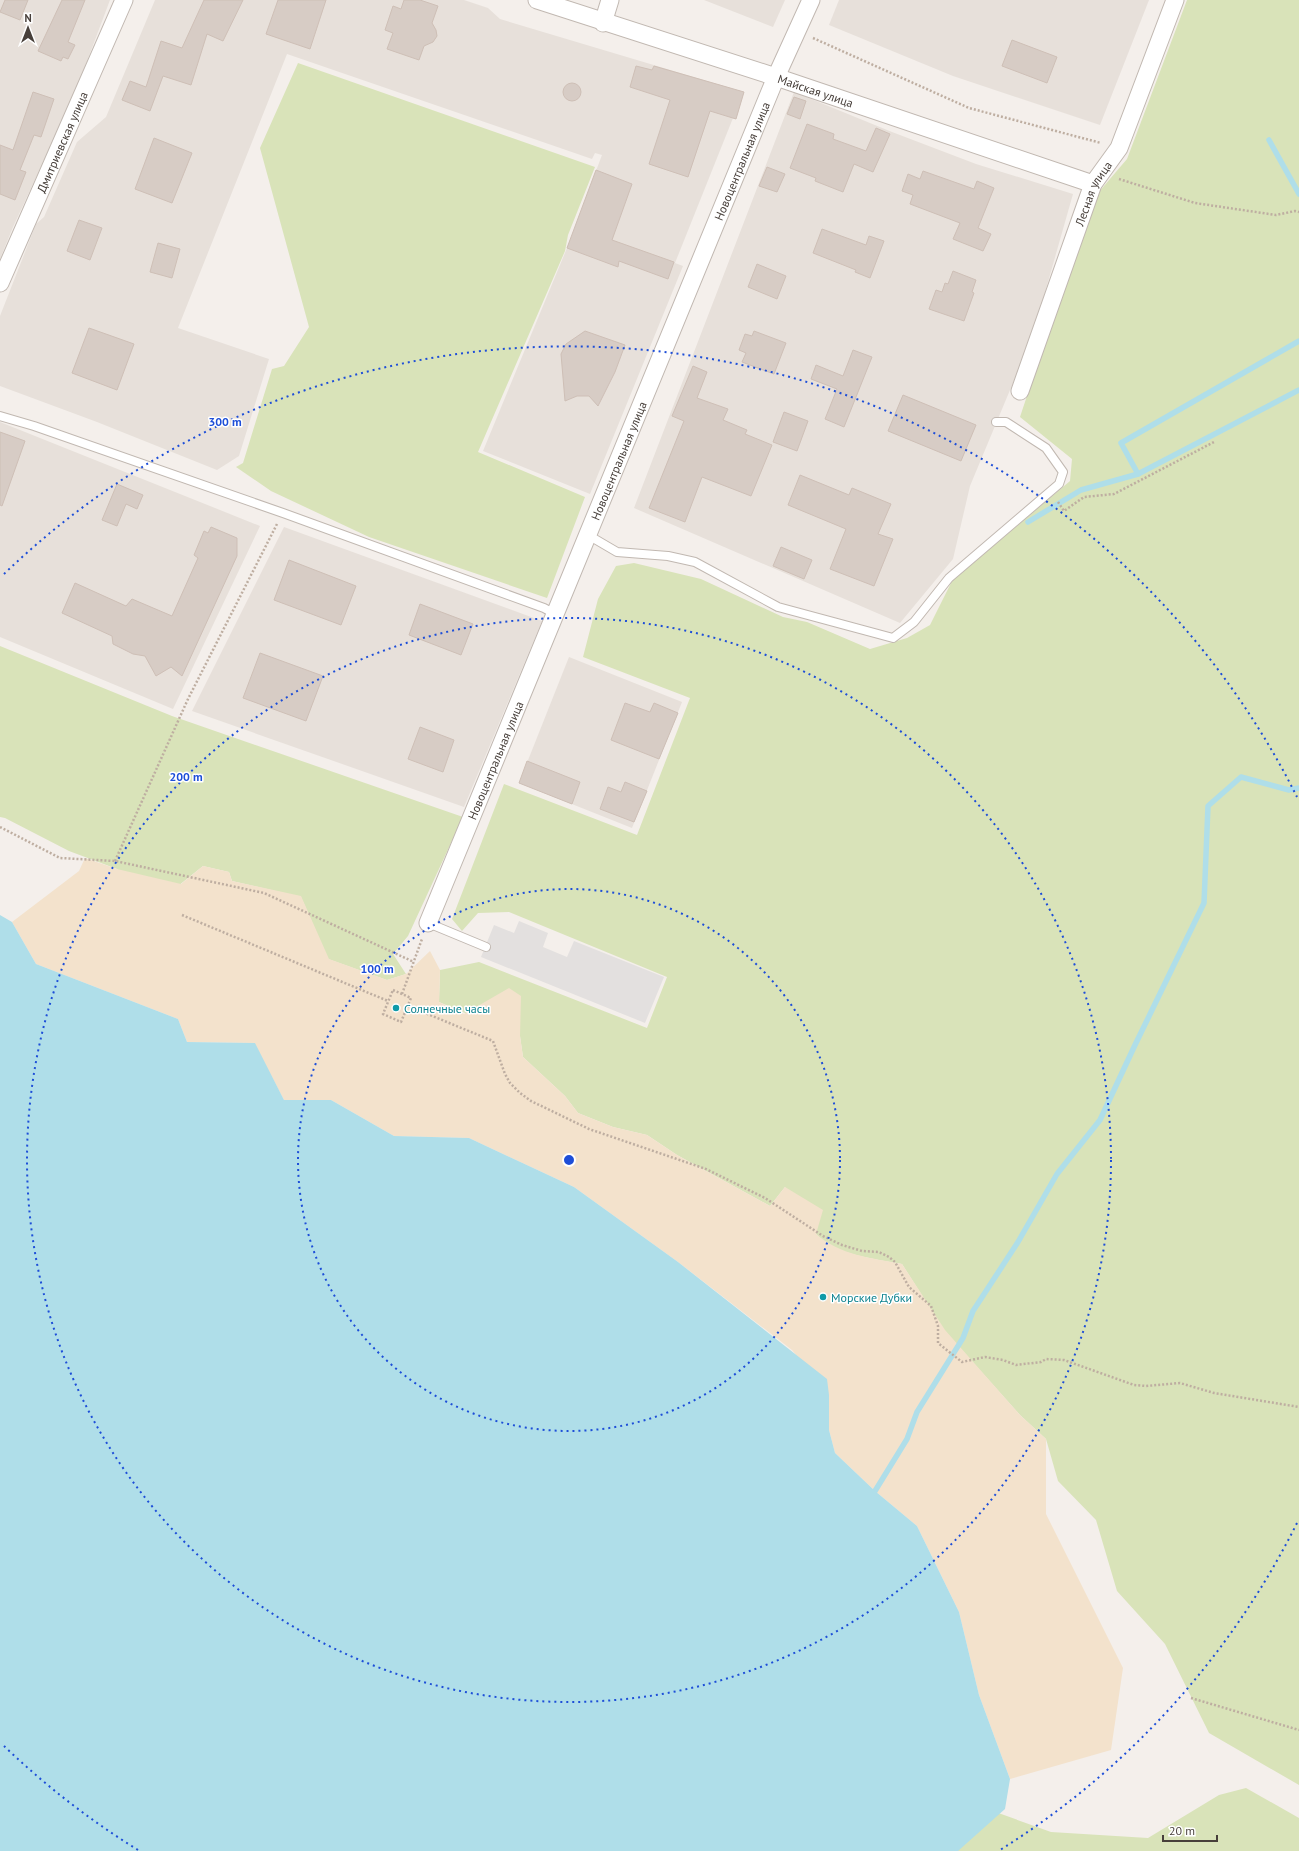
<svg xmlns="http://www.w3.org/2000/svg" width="1299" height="1851" viewBox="0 0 1299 1851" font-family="'PT Sans',sans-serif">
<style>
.residential{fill:#e7e0da}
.green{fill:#d9e3b9}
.sand{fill:#f3e2cc}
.parking{fill:#e3e0df}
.water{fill:#afdee9}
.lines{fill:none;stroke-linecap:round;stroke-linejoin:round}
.stream{stroke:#afdee9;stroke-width:5.5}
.building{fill:#d7ccc5;stroke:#cebfb6}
.lane-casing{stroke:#c1b8b1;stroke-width:10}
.street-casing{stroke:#c1b8b1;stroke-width:19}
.path{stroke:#beaea1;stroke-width:2.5;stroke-dasharray:2 2;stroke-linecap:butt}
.lane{stroke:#fff;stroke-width:8}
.street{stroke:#fff;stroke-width:17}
.ring{fill:none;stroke:#1d4ed8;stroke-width:2;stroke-dasharray:2 4}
.culture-dot{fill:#0f9aa8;stroke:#fff;stroke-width:1.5}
.labels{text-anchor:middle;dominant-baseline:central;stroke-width:3;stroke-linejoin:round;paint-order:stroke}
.street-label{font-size:12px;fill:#473f3a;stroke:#fff}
.culture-label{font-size:12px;fill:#0d838f;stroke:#fff;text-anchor:start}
.centre{fill:#1d4ed8;stroke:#fff;stroke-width:2}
.ring-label{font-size:12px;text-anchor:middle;font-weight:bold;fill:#1d4ed8;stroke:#fff;stroke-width:3;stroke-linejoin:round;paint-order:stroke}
</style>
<rect width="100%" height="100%" fill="#f4efeb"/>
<g class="residential">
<polygon points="0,0 110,0 75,93 13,227 0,259"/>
<polygon points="155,0 464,0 488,8 500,19 744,92 736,119 733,118 675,263 683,266 590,494 483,451 567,248 602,155 595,153 592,159 287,54 178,328 269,359 239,456 217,470 97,422 0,386 0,316 36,224 44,217 77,142 106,117"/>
<polygon points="704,0 785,0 773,27"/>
<polygon points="839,0 1149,0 1100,125 953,76 829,25"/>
<polygon points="794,92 892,132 976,164 1073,194 1044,296 1025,354 970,486 953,559 900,623 634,508"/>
<polygon points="0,422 260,526 173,709 0,637"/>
<polygon points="284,527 542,621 464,807 192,711"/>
<polygon points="569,657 682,702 632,828 519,783"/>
</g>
<g class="green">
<path d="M1187,0H1299V1785L1209,1733L1165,1644L1117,1591L1096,1520L1058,1481L1046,1439L1020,1415L944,1330L902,1264C876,1259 834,1255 816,1234C804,1220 795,1202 785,1187L770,1206L677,1155L647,1135L613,1127L578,1113L565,1096L523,1057L520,1036L439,1002L440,970L479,962L647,1028L667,977L509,912L478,913L462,931L452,919L504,784L637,835L690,698L583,657L598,599L616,566L634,563L701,579L783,617L807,622L870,649L907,638L930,625L952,581L1070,481L1072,459L1020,417L1092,200L1127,159Z"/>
<polygon points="298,63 595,167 568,235 565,251 478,452 585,497 547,598 369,537 271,491 236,467 243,463 272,369 284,366 309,327 260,148"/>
<polygon points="0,646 172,716 463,817 408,936 393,954 406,974 387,980 328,959 301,897 232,881 229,872 203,866 153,906 117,869 69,851 5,818 0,817"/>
<polygon points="1246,1788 1299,1818 1299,1851 918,1851 976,1805 1051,1832 1148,1838 1219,1795"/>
</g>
<path class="sand" d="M85,858L117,869L181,884L203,866L229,872L232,881L301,896L329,959L387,980L406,974L430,951L440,970L439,1002L464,1014L509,988L521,996L520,1036L523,1057L565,1096L578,1113L613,1127L647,1135L677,1155L770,1206L785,1187L823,1210L816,1234C840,1255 871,1258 902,1264L945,1330L1020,1415L1046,1439V1514L1123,1668L1111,1750L1010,1779L979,1695L959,1612L917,1526L875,1491L835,1453L829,1430V1395L792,1350L678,1262L574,1187L469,1138L394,1136L331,1100H284L254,1043L187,1042L178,1019L36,964L12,922L79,871Z"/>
<polygon class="parking" points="519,921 548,933 543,947 567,957 574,941 664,977 645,1023 481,957 494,925 514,933"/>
<polygon class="water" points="0,915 12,922 36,964 178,1019 187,1042 255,1043 284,1100 331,1100 394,1136 469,1138 574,1187 678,1262 827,1379 829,1395 829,1430 835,1453 875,1491 917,1526 959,1612 979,1695 1010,1779 1005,1809 958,1851 0,1851"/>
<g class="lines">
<g class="stream">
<polyline points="1269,140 1299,194"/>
<polyline points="1299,341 1121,443 1138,474 1299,390"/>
<polyline points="1028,522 1081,490 1138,474"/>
<polyline points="875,1491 907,1439 917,1412 963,1338 973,1311 1018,1242 1057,1174 1100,1120 1135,1045 1204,903 1208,806 1241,777 1289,790 1299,788"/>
</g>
</g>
<g class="building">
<polygon points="5,0 28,0 20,20 0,12"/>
<polygon points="62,0 85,0 68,42 75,45 68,59 63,57 61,61 38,51"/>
<polygon points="204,0 243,0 223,41 207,34 191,85 163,76 150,111 122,100 130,81 146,87 161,41 182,48"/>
<polygon points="278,0 326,0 310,49 266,34"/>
<polygon points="404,0 420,0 438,6 432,23 436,30 437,36 433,42 424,46 419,60 387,49 393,33 385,30 393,6 401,9"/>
<polygon points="1012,40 1057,57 1047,83 1002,66"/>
<polygon points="636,66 652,70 654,66 744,92 736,119 710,111 688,177 649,164 670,100 630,87"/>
<circle cx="572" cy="92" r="9"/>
<polygon points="33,92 54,99 41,137 34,135 20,170 26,172 15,200 0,194 0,145 13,150"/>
<polygon points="794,97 806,101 800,119 787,114"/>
<polygon points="807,124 834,134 833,139 866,151 876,128 890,134 873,172 854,164 843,192 815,181 816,178 790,168"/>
<polygon points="154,138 192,153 172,203 135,189"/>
<polygon points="767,167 785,174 777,192 759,186"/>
<polygon points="596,170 632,184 612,240 674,262 668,279 619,261 618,267 567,248"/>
<polygon points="923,171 974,189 977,181 994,188 978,228 991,234 983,251 953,239 960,223 910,204 913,195 902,191 908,174 920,179"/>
<polygon points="79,220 102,228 90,260 67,251"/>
<polygon points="822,229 866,245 869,236 884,241 870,278 855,272 856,270 813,253"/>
<polygon points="158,243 180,249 172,278 150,272"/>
<polygon points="757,264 786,276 777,299 748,287"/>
<polygon points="953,271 976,280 972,292 974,293 964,321 929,309 936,290 942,292 945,283 948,284"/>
<polygon points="89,328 134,344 117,390 72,373"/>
<polygon points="585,331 625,345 615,372 598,406 589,396 577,396 565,401 561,354 566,344"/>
<polygon points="754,331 786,343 774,374 742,362 746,353 739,350 745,334 752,336"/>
<polygon points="853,350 872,357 844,427 825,419 837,389 811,379 816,365 843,376"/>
<polygon points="693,366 707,372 697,398 728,409 723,420 747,430 745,434 772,445 751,496 702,477 685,522 649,508 684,421 672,416"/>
<polygon points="903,395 976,425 961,461 888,431"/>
<polygon points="784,412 808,421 797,451 773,442"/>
<polygon points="0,432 25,441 2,506 0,505"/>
<polygon points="800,475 849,495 852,488 891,504 878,534 893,539 874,586 830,569 846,529 788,505"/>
<polygon points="117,484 143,495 137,509 126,504 117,526 102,520"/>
<polygon points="211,527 237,538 237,556 182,676 171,667 156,676 145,656 133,654 113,644 112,636 62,613 75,583 126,606 132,599 172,616 198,558 194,555 204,531 208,533"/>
<polygon points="781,547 812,560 804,579 773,566"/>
<polygon points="289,560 356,586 341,625 274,600"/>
<polygon points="420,604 473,624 461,655 409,635"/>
<polygon points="260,653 323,676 306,721 243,698"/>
<polygon points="625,703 650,712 654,703 678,713 659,759 611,740"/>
<polygon points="420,727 454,740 443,772 408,759"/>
<polygon points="527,761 580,782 572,804 519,783"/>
<polygon points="625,782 647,791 634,822 600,809 608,787 621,792"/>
</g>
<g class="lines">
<defs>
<g id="lane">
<polyline points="0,416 34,426 283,513 544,608 555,614"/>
<polyline points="588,535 617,552 668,556 695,562 778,607 893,638 914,622 949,578 1059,484 1063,472 1046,448 1006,422 996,422"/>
<polyline points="428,923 486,947"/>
</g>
<g id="street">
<path id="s1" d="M537,0L776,77L1093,184"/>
<polyline points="603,23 610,0"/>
<path id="s2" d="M0,283L124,0"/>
<path id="s3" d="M1020,391L1093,184L1119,148L1175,0"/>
<path id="s4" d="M428,923L776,77L811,0"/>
</g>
</defs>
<use href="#lane" class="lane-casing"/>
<use href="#street" class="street-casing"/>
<g class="path">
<polyline points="813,38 969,108 1101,143"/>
<polyline points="1119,179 1195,203 1276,215 1295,211 1299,212"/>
<polyline points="1058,502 1064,511 1084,497 1114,494 1214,442"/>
<polyline points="0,827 60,858 115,861 264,893 414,962"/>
<polyline points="115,861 188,699 277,524"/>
<polyline points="182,915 388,1001"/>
<polygon points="393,990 411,998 401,1022 383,1014"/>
<polyline points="402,994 422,939"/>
<polyline points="408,1006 493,1041 505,1074 510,1083 520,1093 531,1101 589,1129 706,1169 765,1198 823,1236 842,1245 862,1251 879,1252 889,1257 895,1262 909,1287 931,1306 938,1326 938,1343 962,1362 985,1357 1003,1360 1016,1365 1041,1362 1046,1359 1064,1360 1134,1385 1146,1386 1180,1383 1214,1393 1299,1407"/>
<polyline points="1191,1698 1299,1730"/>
</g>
<use href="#lane" class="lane"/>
<use href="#street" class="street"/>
</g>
<g class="ring">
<circle cx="569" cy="1160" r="271"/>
<circle cx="569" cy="1160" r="542"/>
<path d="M1297 1523A814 814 0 0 1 1000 1850M138 1850A814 814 0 0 1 4 1746M4 574A814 814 0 0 1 1297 797"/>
</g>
<g class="culture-dot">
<circle cx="396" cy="1008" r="4"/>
<circle cx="823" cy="1297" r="4"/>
</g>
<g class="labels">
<g class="street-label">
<text stroke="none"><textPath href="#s1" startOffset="293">Майская улица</textPath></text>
<text stroke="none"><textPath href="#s2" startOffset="154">Дмитриевская улица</textPath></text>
<text stroke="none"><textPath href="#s4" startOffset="824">Новоцентральная улица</textPath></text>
<text stroke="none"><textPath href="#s3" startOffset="211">Лесная улица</textPath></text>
<text stroke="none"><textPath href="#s4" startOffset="500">Новоцентральная улица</textPath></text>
<text stroke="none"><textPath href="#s4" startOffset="176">Новоцентральная улица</textPath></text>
</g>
<g class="culture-label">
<text x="404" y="1008">Солнечные часы</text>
<text x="831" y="1297">Морские Дубки</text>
</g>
</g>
<circle cx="569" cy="1160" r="6" class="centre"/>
<g class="ring-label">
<text x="225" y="426">300 m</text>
<text x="186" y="781">200 m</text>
<text x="377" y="973">100 m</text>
</g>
<g transform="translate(28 28)" stroke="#ffffff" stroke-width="3" paint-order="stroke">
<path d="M0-3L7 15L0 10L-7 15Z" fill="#473f3a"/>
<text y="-6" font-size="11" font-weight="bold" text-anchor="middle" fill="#473f3a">N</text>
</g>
<path d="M1163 1835v6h54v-6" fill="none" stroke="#473f3a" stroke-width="2"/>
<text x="1169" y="1835" font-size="12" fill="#473f3a" stroke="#ffffff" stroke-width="3" paint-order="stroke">20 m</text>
</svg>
